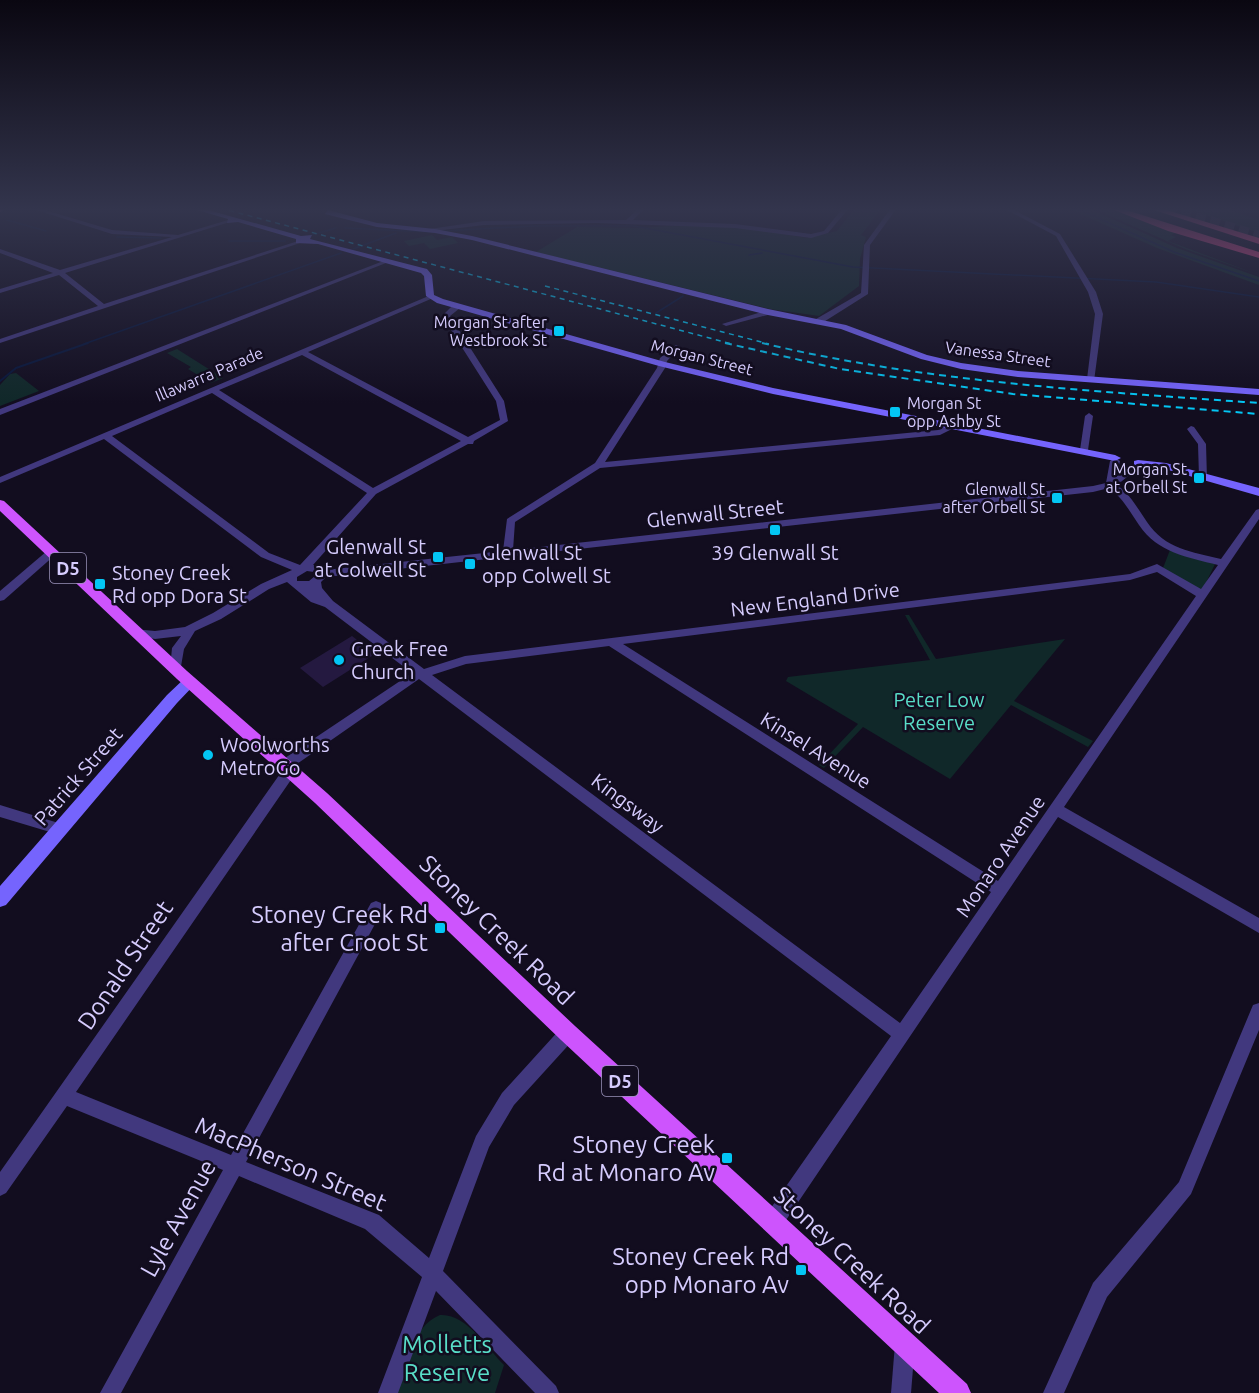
<svg xmlns="http://www.w3.org/2000/svg" width="1259" height="1393" viewBox="0 0 1259 1393" font-family="Ubuntu,sans-serif">
<style>
.green{fill:#102829}
.lines{fill:none;stroke-linecap:round;stroke-linejoin:round}
.stream-far1{stroke:#09173c;stroke-width:1.5}
.stream{stroke:#09173c;stroke-width:2}
.building{fill:#241940}
.highway-tunnel{stroke:#2f2a40;stroke-width:10;stroke-dasharray:10 5;stroke-linecap:butt}
.street{fill:#41387e;fill-rule:evenodd}
.secondary{fill:#7564fd;fill-rule:evenodd}
.primary{fill:#cd54fd;fill-rule:evenodd}
.highway{fill:#fd488f;fill-rule:evenodd}
.rail-far1{stroke:#03c6f4;stroke-width:1.5;stroke-dasharray:5 4.5;stroke-linecap:butt}
.rail{stroke:#03c6f4;stroke-width:2;stroke-dasharray:7 5;stroke-linecap:butt}
.poi-dot{fill:#03c6f4;stroke:#120d1f;stroke-width:2}
.labels{text-anchor:middle;dominant-baseline:central;stroke-width:5;stroke-linejoin:round;paint-order:stroke}
.far-poi-label{font-size:16px;fill:#d6ccfe;stroke:#120d1f;text-anchor:end}
.far-street-label{font-size:16px;fill:#d6ccfe;stroke:#120d1f}
.shield{fill:#120d1f;stroke:#9b93bb;stroke-width:1.5}
.shield-label{font-size:18px;font-weight:bold;fill:#d6ccfe}
.street-label{font-size:20px;fill:#d6ccfe;stroke:#120d1f}
.poi-label{font-size:20px;fill:#d6ccfe;stroke:#120d1f;text-anchor:start}
.park-label{font-size:20px;fill:#59ddc8;stroke:#120d1f}
.near-poi-label{font-size:24px;fill:#d6ccfe;stroke:#120d1f;text-anchor:end}
.near-street-label{font-size:24px;fill:#d6ccfe;stroke:#120d1f}
.near-park-label{font-size:24px;fill:#59ddc8;stroke:#120d1f}
</style>
<rect width="100%" height="100%" fill="#120d1f"/>
<g class="green">
<polygon points="855,208 882,208 861,235 866,237 860,259 859,286 819,316 770,309 536,252 577,227 639,228 684,225 747,228 807,238 837,231"/>
<polygon points="1067,208 1088,208 1177,248 1259,277 1259,285 1157,248"/>
<polygon points="1092,208 1108,208 1176,233 1171,235 1176,237 1168,241 1259,275 1185,249"/>
<polygon points="1185,208 1225,208 1259,220 1259,233"/>
<polygon points="432,235 437,240 452,237 458,243 430,249 424,243 409,246 404,241"/>
<polygon points="177,349 223,378 211,383 188,369 191,367 167,353"/>
<polygon points="16,373 39,391 0,406 0,385 10,374"/>
<polygon points="1170,550 1215,564 1202,591 1163,568"/>
<polygon points="905,615 909,615 936,659 1065,639 1014,701 1093,741 1088,747 1011,705 950,779 863,727 824,768 819,765 858,724 786,681 788,677 930,660"/>
<path d="M440,1315C466,1313 487,1348 504,1365L495,1393H395C405,1367 412,1326 440,1315Z"/>
</g>
<g class="lines">
<g class="stream-far1">
<polyline points="1076,208 1174,252 1259,281"/>
<polyline points="7,220 46,231"/>
<polyline points="345,228 430,232"/>
<polyline points="442,231 535,226 634,226 853,267 1156,282 1259,297"/>
<polyline points="312,235 336,228"/>
<polyline points="117,237 161,238"/>
<polyline points="229,241 285,241"/>
<polyline points="353,249 396,233"/>
<polyline points="749,255 762,253"/>
<polyline points="656,313 683,296"/>
<polyline points="84,344 341,253"/>
</g>
<polyline class="stream" points="0,381 16,368 88,343"/>
</g>
<polygon class="building" points="352,636 375,654 323,687 300,668"/>
<g class="lines">
<polyline class="highway-tunnel" points="1167,208 1259,236"/>
<g class="street">
<polygon points="30,208 38,208 112,230 178,235 228,220 233,221 65,273 104,304 298,241 303,242 0,343 0,339 98,306 59,275 0,293 0,289 53,273 0,253 0,249 60,270 172,237 112,234"/>
<polygon points="327,208 336,208 328,211 325,209"/>
<polygon points="639,208 645,208 633,220 735,224 811,234 824,231 843,208 849,208 828,233 811,238 735,228 596,223 484,225 426,232 423,230 484,221 626,220"/>
<polygon points="891,208 897,208 870,245 868,294 822,323 816,323 816,319 861,293 864,245"/>
<polygon points="1003,208 1010,208 1060,234 1096,292 1103,314 1094,381 1087,379 1095,314 1088,292 1056,236"/>
<polygon points="386,260 391,261 0,415 0,409"/>
<path d="M431,295L433,296V298L308,352L468,437L500,420L496,401L442,316L454,304H460V308L450,316L504,401L508,421L474,441L473,444H468L376,494L313,565L323,567L325,570L503,551L507,519L595,463L657,368L660,358L676,345L680,347L667,361L665,368L605,462L938,430L954,423L958,426L940,435L600,468L515,522L513,550L1093,486L1106,483L1110,461L1115,458L1120,461L1116,477L1131,465H1137V469L1117,485C1130,494 1138,509 1147,522C1165,549 1192,552 1221,559L1256,510L1259,509V519L1064,807L1259,918V933L1058,817L780,1229L773,1231L766,1229L764,1222L766,1215L891,1036L419,679L294,766L296,770L295,774L76,1092L231,1155L371,903L376,901L381,903L383,908L381,913L246,1162L379,1215L429,1258L476,1136L502,1093L562,1027L568,1025L574,1027L576,1033L574,1039L514,1105L489,1147L443,1271L556,1386L559,1393H535L436,1291L398,1393H378L422,1277L365,1229L239,1176L121,1393H100L223,1170L67,1106L6,1193L0,1196V1172L282,771L278,766L279,762L412,673L325,607L311,602L287,582L269,589L221,619L195,631L184,649L180,672H172L170,669L172,648L181,636L155,639L133,635L131,632L133,629L155,631L185,627L213,613L261,584L292,570L261,557L104,439L0,483V477ZM302,355L461,441L373,488L219,390ZM212,393L367,493L300,565L269,553L112,436ZM1109,488C1123,498 1130,512 1139,525C1158,553 1187,557 1218,565L1201,589L1157,564L1130,574L465,656L424,669L333,601L322,588L321,582L326,577L1093,492ZM307,571L314,572L315,576L309,581H297V577ZM1157,572L1196,596L998,881L623,644L1130,580ZM609,646L991,892L900,1023L432,675L466,664Z"/>
<polygon points="768,310 772,312 771,314 726,326 722,324"/>
<polygon points="1089,413 1093,416 1088,450 1084,453 1080,450 1085,416"/>
<polygon points="1191,426 1194,427 1206,444 1207,479 1201,479 1199,477 1198,444 1187,429"/>
<polygon points="51,550 55,551 55,555 4,600 0,601 0,591 47,551"/>
<polygon points="0,805 65,825 67,829 65,833 60,835 0,817"/>
<polygon points="1259,1003 1259,1030 1191,1194 1107,1297 1064,1393 1043,1393 1093,1283 1179,1182 1253,1005"/>
<polygon points="905,1334 912,1337 915,1344 911,1393 891,1393 895,1344 898,1337"/>
</g>
<g class="secondary">
<polygon points="190,208 201,208 301,236 312,235 310,239 427,269 432,275 434,295 443,299 665,362 773,388 1115,455 1121,458 1115,461 773,394 659,366 437,303 426,296 424,276 421,273 318,244 296,243 296,239 238,222 227,223 228,219"/>
<polygon points="328,210 377,223 435,229 472,236 768,309 846,325 927,355 961,363 1018,371 1259,389 1259,395 1018,377 961,369 921,359 841,329 768,315 472,240 435,233 377,227 325,214"/>
<polygon points="1138,460 1166,463 1259,488 1259,496 1165,469 1134,465 1134,461"/>
<polygon points="190,677 197,682 177,703 6,905 0,907 0,886 167,695 185,678"/>
</g>
<polygon class="primary" points="0,500 4,501 187,671 327,793 575,1026 967,1384 971,1393 939,1393 561,1040 315,803 177,679 0,511"/>
<g class="highway">
<polygon points="0,208 8,208 0,212"/>
<polygon points="1109,208 1120,208 1259,252 1259,258 1168,231"/>
<polygon points="1148,208 1160,208 1259,238 1259,244"/>
</g>
<g class="rail-far1">
<polyline points="220,208 732,344"/>
<polyline points="545,286 769,344"/>
</g>
<g class="rail">
<polyline points="725,343 840,369 1013,394 1259,414"/>
<path d="M762,343C925,382 1092,391 1259,403"/>
</g>
</g>
<linearGradient id="sky" x2="0" y2="1"><stop stop-color="#0a0711"/><stop offset="0.52" stop-color="#33354d"/><stop offset="1" stop-color="#33354d" stop-opacity="0"/></linearGradient>
<rect width="1259" height="403" fill="url(#sky)"/>
<g class="poi-dot">
<rect x="553" y="325" width="12" height="12" rx="3"/>
<rect x="889" y="406" width="12" height="12" rx="3"/>
<rect x="1193" y="472" width="12" height="12" rx="3"/>
<rect x="1051" y="492" width="12" height="12" rx="3"/>
<rect x="769" y="524" width="12" height="12" rx="3"/>
<rect x="432" y="551" width="12" height="12" rx="3"/>
<rect x="464" y="558" width="12" height="12" rx="3"/>
<rect x="94" y="578" width="12" height="12" rx="3"/>
<circle cx="339" cy="660" r="6"/>
<circle cx="208" cy="755" r="6"/>
<rect x="434" y="922" width="12" height="12" rx="3"/>
<rect x="721" y="1152" width="12" height="12" rx="3"/>
<rect x="795" y="1264" width="12" height="12" rx="3"/>
</g>
<g class="labels">
<g class="far-poi-label">
<text x="547" y="322">Morgan St after<tspan x="547" dy="18">Westbrook St</tspan></text>
<text x="907" y="403" text-anchor="start">Morgan St<tspan x="907" dy="18">opp Ashby St</tspan></text>
<text x="1187" y="469">Morgan St<tspan x="1187" dy="18">at Orbell St</tspan></text>
<text x="1045" y="489">Glenwall St<tspan x="1045" dy="18">after Orbell St</tspan></text>
</g>
<g class="far-street-label">
<text transform="translate(998 354) rotate(8)">Vanessa Street</text>
<text transform="translate(702 357) rotate(14)">Morgan Street</text>
<text transform="translate(209 374) rotate(-23)">Illawarra Parade</text>
</g>
<g class="shield">
<rect x="50" y="553" width="36" height="30" rx="4.5"/>
<rect x="602" y="1066" width="36" height="30" rx="4.5"/>
</g>
<g class="shield-label">
<text x="68" y="568">D5</text>
<text x="620" y="1081">D5</text>
</g>
<g class="street-label">
<text transform="translate(715 513) rotate(-6)">Glenwall Street</text>
<text transform="translate(815 599) rotate(-7)">New England Drive</text>
<text transform="translate(816 750) rotate(32)">Kinsel Avenue</text>
<text transform="translate(78 776) rotate(-49)">Patrick Street</text>
<text transform="translate(628 803) rotate(37)">Kingsway</text>
<text transform="translate(1000 856) rotate(-56)">Monaro Avenue</text>
</g>
<g class="poi-label">
<text x="426" y="546" text-anchor="end">Glenwall St<tspan x="426" dy="23">at Colwell St</tspan></text>
<text x="482" y="552">Glenwall St<tspan x="482" dy="23">opp Colwell St</tspan></text>
<text x="775" y="552" text-anchor="middle">39 Glenwall St</text>
<text x="112" y="572">Stoney Creek<tspan x="112" dy="23">Rd opp Dora St</tspan></text>
<text x="351" y="648">Greek Free<tspan x="351" dy="23">Church</tspan></text>
<text x="220" y="744">Woolworths<tspan x="220" dy="23">MetroGo</tspan></text>
</g>
<g class="park-label">
<text x="939" y="699">Peter Low<tspan x="939" dy="23">Reserve</tspan></text>
</g>
<g class="near-poi-label">
<text x="428" y="914">Stoney Creek Rd<tspan x="428" dy="28">after Croot St</tspan></text>
<text x="715" y="1144">Stoney Creek<tspan x="715" dy="28">Rd at Monaro Av</tspan></text>
<text x="789" y="1256">Stoney Creek Rd<tspan x="789" dy="28">opp Monaro Av</tspan></text>
</g>
<g class="near-street-label">
<text transform="translate(497 930) rotate(44)">Stoney Creek Road</text>
<text transform="translate(125 965) rotate(-56)">Donald Street</text>
<text transform="translate(291 1164) rotate(23)">MacPherson Street</text>
<text transform="translate(178 1218) rotate(-61)">Lyle Avenue</text>
<text transform="translate(852 1260) rotate(43)">Stoney Creek Road</text>
</g>
<g class="near-park-label">
<text x="447" y="1344">Molletts<tspan x="447" dy="28">Reserve</tspan></text>
</g>
</g>
</svg>
